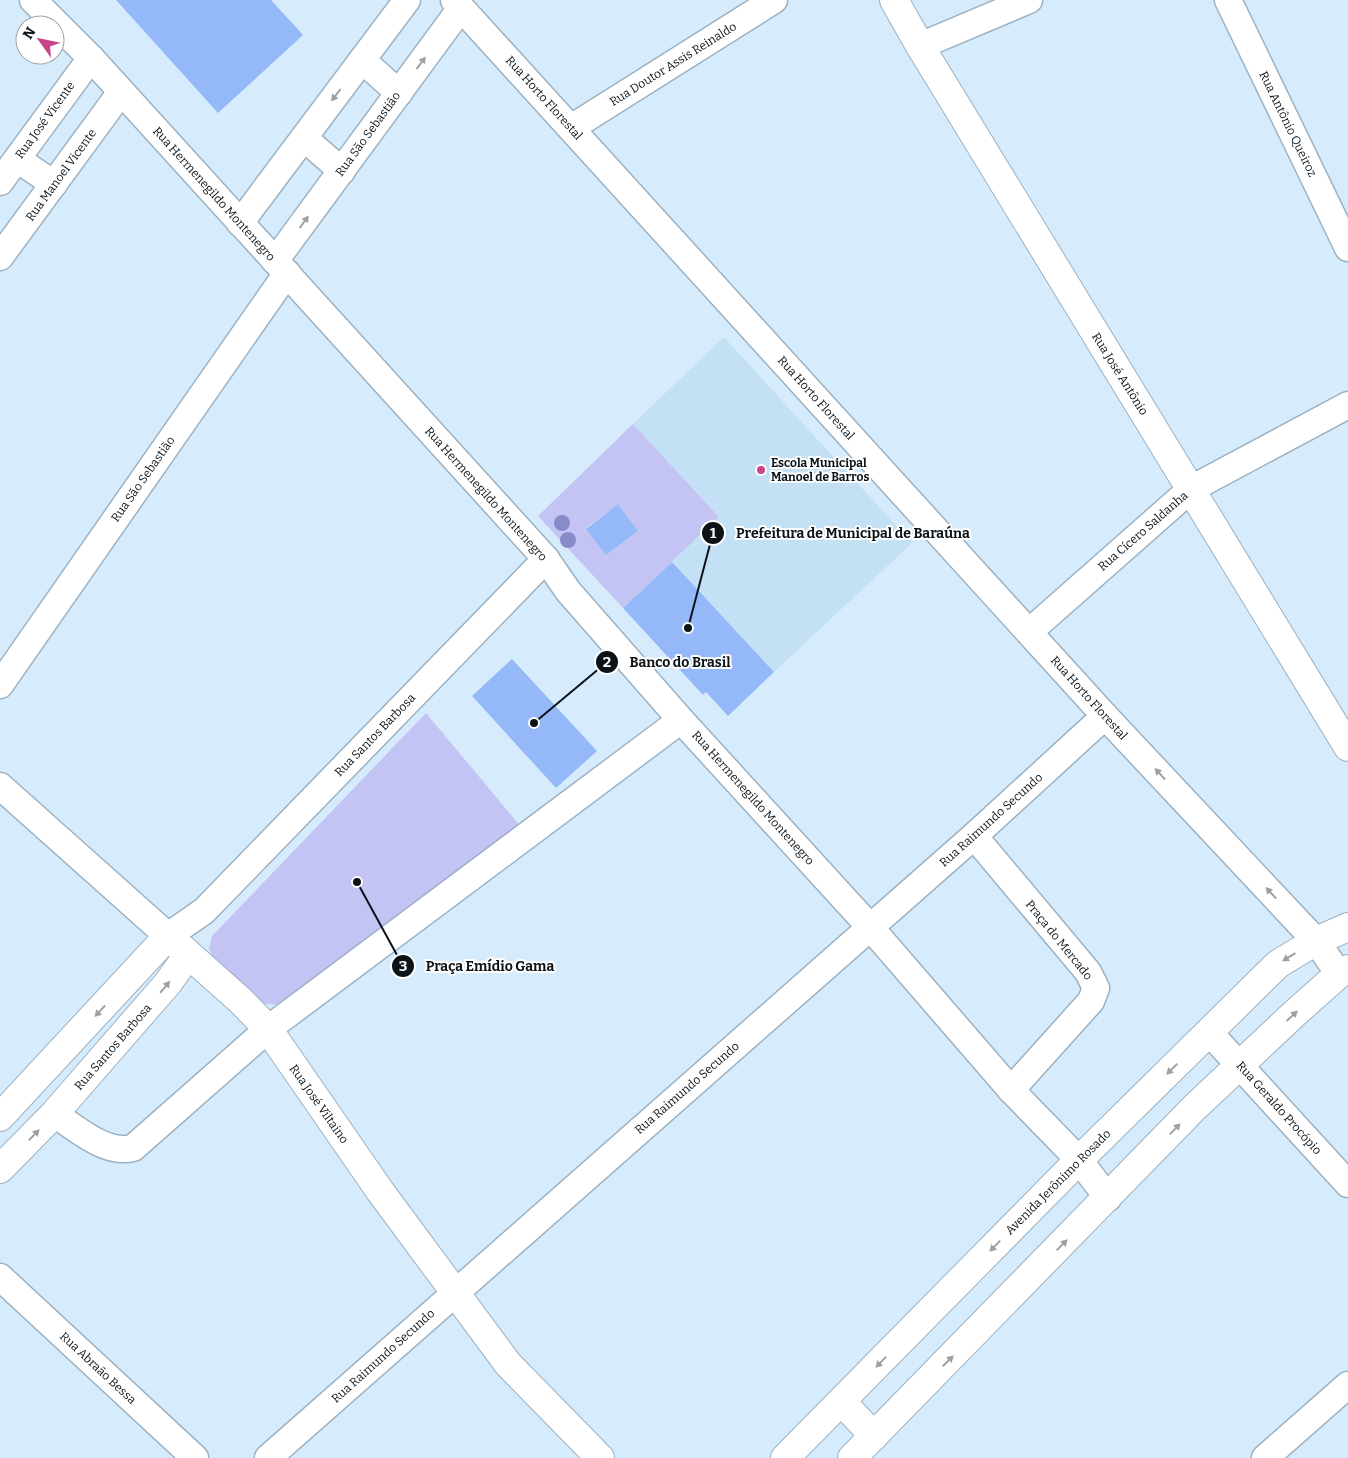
<svg xmlns="http://www.w3.org/2000/svg" width="1348" height="1458" viewBox="0 0 1348 1458" font-family="Bitter,serif">
<style>
.built{fill:#c3e0f4}
.green{fill:#c3c4f3;fill-rule:evenodd}
.building{fill:#94b8f8}
.lines{fill:none;stroke-linecap:round;stroke-linejoin:round}
.minor-casing{stroke:#9cb1c1;stroke-width:29}
.tertiary-casing{stroke:#9cb1c1;stroke-width:30}
.secondary-casing{stroke:#9cb1c1;stroke-width:30}
.minor{stroke:#fff;stroke-width:26}
.tertiary{stroke:#fff;stroke-width:28}
.secondary{stroke:#fff;stroke-width:28}
.tree{fill:#888bc9}
.oneway{fill:#9da1a3}
.poi-dot{fill:#c8458b;stroke:#fff;stroke-width:2}
.labels{text-anchor:middle;dominant-baseline:central;stroke-width:4;stroke-linejoin:round;paint-order:stroke}
.street-label{font-size:12px;fill:#0b1318;stroke:#fff}
.poi-label{font-size:12px;font-weight:bold;fill:#0b1318;stroke:#fff;text-anchor:start}
.leader{fill:none;stroke:#0b1318;stroke-width:2}
.callout-dot{fill:#0b1318;stroke:#fff;stroke-width:2}
.mark-label{font-size:15px;text-anchor:middle;font-weight:bold;fill:#fff}
.callout-label{font-size:14px;text-anchor:middle;font-weight:bold;fill:#0b1318;stroke:#fff;stroke-width:4;stroke-linejoin:round;paint-order:stroke}
</style>
<rect width="100%" height="100%" fill="#d6ecfc"/>
<polygon class="built" points="724,337 912,543 774,672 672,562 719,517 633,424"/>
<g class="green">
<path d="M633,424L719,517L623,608L538,516ZM618,504L638,531L606,555L586,528Z"/>
<polygon points="426,713 522,828 285,1005 264,1004 250,998 215,962 209,948 212,936"/>
</g>
<g class="building">
<polygon points="116,0 271,0 303,35 218,113"/>
<polygon points="618,504 638,531 606,555 586,529"/>
<polygon points="672,562 774,672 728,716 706,692 703,695 623,608"/>
<polygon points="512,659 597,751 556,788 472,696"/>
</g>
<g class="lines">
<defs>
<g id="minor">
<polyline points="33,0 91,58 546,559 568,591 681,720 870,927 1011,1090 1079,1160 1108,1198"/>
<polyline points="454,0 1105,716 1316,941 1339,974"/>
<polyline points="1228,0 1348,248"/>
<polyline points="920,46 1029,0"/>
<polyline points="362,60 399,93"/>
<polyline points="571,128 774,0"/>
<polyline points="304,138 342,171"/>
<polyline points="17,159 54,184"/>
<polyline points="0,182 91,58"/>
<polyline points="240,223 407,0"/>
<polyline points="0,257 121,92"/>
<polyline points="275,261 461,8"/>
<polyline points="1029,632 1191,489 1348,405"/>
<polyline points="0,685 287,273"/>
<polyline points="0,786 168,936 204,911 546,559"/>
<polyline points="974,836 1088,972 1096,988 1091,1001 1011,1090"/>
<polyline points="1209,1032 1348,1184"/>
<path d="M54,1114C77,1128 105,1155 133,1148L268,1029L681,720"/>
<polyline points="0,1277 195,1458"/>
<polyline points="268,1458 974,836 1105,716"/>
<polyline points="1265,1458 1348,1385"/>
</g>
<g id="tertiary">
<polyline points="894,0 920,46 1348,747"/>
<polyline points="0,1117 168,936 241,1001 268,1029 380,1191 508,1364 600,1458"/>
<polyline points="0,1169 54,1114 168,983 188,955"/>
</g>
<g id="secondary">
<polyline points="842,1402 874,1436"/>
<polyline points="785,1458 1079,1160 1278,964 1316,941 1348,927"/>
<polyline points="852,1458 1195,1107 1294,1014 1339,974 1348,969"/>
</g>
</defs>
<use href="#minor" class="minor-casing"/>
<use href="#tertiary" class="tertiary-casing"/>
<use href="#secondary" class="secondary-casing"/>
<use href="#minor" class="minor"/>
<use href="#tertiary" class="tertiary"/>
<use href="#secondary" class="secondary"/>
</g>
<g class="tree">
<circle cx="562" cy="523" r="8"/>
<circle cx="568" cy="540" r="8"/>
</g>
<defs><path id="oneway-solid" d="M-6-.8H1V-3.2L6.5 0L1 3.2V.8H-6Z" transform="scale(1.25)"/></defs>
<g class="oneway">
<use href="#oneway-solid" transform="translate(421 63) rotate(-54)"/>
<use href="#oneway-solid" transform="translate(336 95) rotate(127)"/>
<use href="#oneway-solid" transform="translate(304 222) rotate(-54)"/>
<use href="#oneway-solid" transform="translate(1160 774) rotate(-133)"/>
<use href="#oneway-solid" transform="translate(1271 893) rotate(-133)"/>
<use href="#oneway-solid" transform="translate(1289 957) rotate(149)"/>
<use href="#oneway-solid" transform="translate(165 987) rotate(-50)"/>
<use href="#oneway-solid" transform="translate(100 1011) rotate(133)"/>
<use href="#oneway-solid" transform="translate(1292 1016) rotate(-43)"/>
<use href="#oneway-solid" transform="translate(1172 1069) rotate(136)"/>
<use href="#oneway-solid" transform="translate(1175 1129) rotate(-46)"/>
<use href="#oneway-solid" transform="translate(34 1135) rotate(-46)"/>
<use href="#oneway-solid" transform="translate(1062 1245) rotate(-45)"/>
<use href="#oneway-solid" transform="translate(995 1246) rotate(134)"/>
<use href="#oneway-solid" transform="translate(948 1361) rotate(-45)"/>
<use href="#oneway-solid" transform="translate(881 1362) rotate(134)"/>
</g>
<circle class="poi-dot" cx="761" cy="470" r="5"/>
<g class="labels">
<g class="street-label">
<text transform="translate(673 64) rotate(-32)">Rua Doutor Assis Reinaldo</text>
<text transform="translate(544 98) rotate(48)">Rua Horto Florestal</text>
<text transform="translate(45 120) rotate(-54)">Rua José Vicente</text>
<text transform="translate(1288 124) rotate(64)">Rua Antônio Queiroz</text>
<text transform="translate(368 134) rotate(-54)">Rua São Sebastião</text>
<text transform="translate(61 175) rotate(-54)">Rua Manoel Vicente</text>
<text transform="translate(214 194) rotate(48)">Rua Hermenegildo Montenegro</text>
<text transform="translate(1120 374) rotate(58)">Rua José Antônio</text>
<text transform="translate(816 398) rotate(48)">Rua Horto Florestal</text>
<text transform="translate(143 479) rotate(-55)">Rua São Sebastião</text>
<text transform="translate(486 494) rotate(48)">Rua Hermenegildo Montenegro</text>
<text transform="translate(1143 531) rotate(-41)">Rua Cícero Saldanha</text>
<text transform="translate(1089 698) rotate(48)">Rua Horto Florestal</text>
<text transform="translate(375 735) rotate(-46)">Rua Santos Barbosa</text>
<text transform="translate(753 798) rotate(48)">Rua Hermenegildo Montenegro</text>
<text transform="translate(991 820) rotate(-42)">Rua Raimundo Secundo</text>
<text transform="translate(1059 940) rotate(51)">Praça do Mercado</text>
<text transform="translate(113 1047) rotate(-49)">Rua Santos Barbosa</text>
<text transform="translate(687 1088) rotate(-41)">Rua Raimundo Secundo</text>
<text transform="translate(319 1104) rotate(55)">Rua José Viltaino</text>
<text transform="translate(1279 1108) rotate(48)">Rua Geraldo Procópio</text>
<text transform="translate(1058 1182) rotate(-45)">Avenida Jerônimo Rosado</text>
<text transform="translate(383 1356) rotate(-42)">Rua Raimundo Secundo</text>
<text transform="translate(98 1368) rotate(43)">Rua Abraão Bessa</text>
</g>
<g class="poi-label">
<text x="771" y="463">Escola Municipal<tspan x="771" dy="14">Manoel de Barros</tspan></text>
</g>
</g>
<path class="leader" d="M688 628L713 533M534 723L607 662M357 882L403 966"/>
<g class="callout-dot">
<circle cx="688" cy="628" r="5"/>
<circle cx="534" cy="723" r="5"/>
<circle cx="357" cy="882" r="5"/>
<circle cx="713" cy="533" r="12"/>
<circle cx="607" cy="662" r="12"/>
<circle cx="403" cy="966" r="12"/>
</g>
<g class="mark-label">
<text x="713" y="538">1</text>
<text x="607" y="667">2</text>
<text x="403" y="971">3</text>
</g>
<g class="callout-label">
<text x="853" y="538">Prefeitura de Municipal de Baraúna</text>
<text x="680" y="667">Banco do Brasil</text>
<text x="490" y="971">Praça Emídio Gama</text>
</g>
<g transform="translate(40 40) rotate(303)"><circle r="24" fill="#ffffff" stroke="#9da1a3"/>
<path d="M0-4L9 19L0 12L-9 19Z" fill="#c8458b"/>
<text y="-8" font-size="14" font-weight="bold" text-anchor="middle" fill="#0b1318">N</text>
</g>
</svg>
